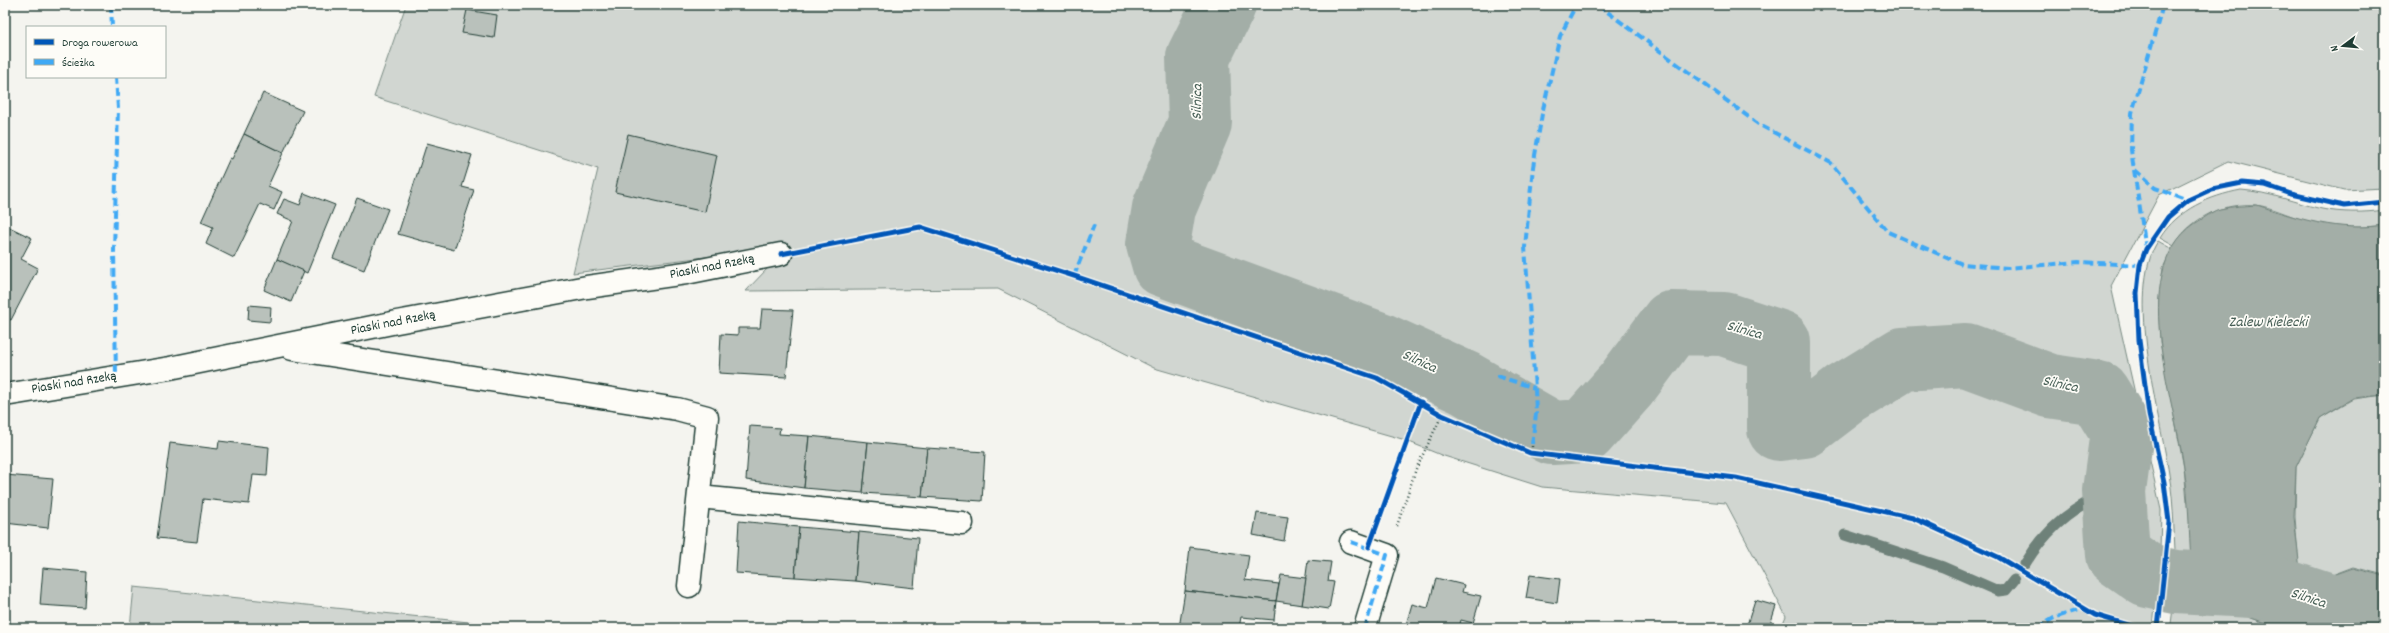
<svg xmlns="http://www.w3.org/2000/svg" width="2389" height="633" viewBox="0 0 2389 633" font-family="Dekko,sans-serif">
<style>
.green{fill:#d1d6d1;stroke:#788a82}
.water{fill:#a3aea7;stroke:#6e8179}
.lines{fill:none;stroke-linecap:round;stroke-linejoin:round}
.stream{stroke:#6e8179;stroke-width:11}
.river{stroke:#a3aea7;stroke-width:64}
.building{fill:#b9c1bb;stroke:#1f3d34}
.minor-casing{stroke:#1f3d34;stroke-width:25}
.path{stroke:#1f3d34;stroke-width:2.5;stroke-dasharray:1 3;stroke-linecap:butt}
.minor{stroke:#fdfcf7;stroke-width:22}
.quiet{stroke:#3fa9f5;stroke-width:4;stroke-dasharray:8 4;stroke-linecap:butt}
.cycleway-casing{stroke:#fdfcf7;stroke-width:8}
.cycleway{stroke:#0057b8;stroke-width:5}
.labels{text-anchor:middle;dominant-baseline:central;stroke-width:3.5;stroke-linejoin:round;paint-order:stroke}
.street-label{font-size:14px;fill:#1f3d34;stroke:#fdfcf7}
.water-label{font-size:15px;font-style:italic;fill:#475f56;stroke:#fdfcf7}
</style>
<rect width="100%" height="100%" fill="#f4f4ef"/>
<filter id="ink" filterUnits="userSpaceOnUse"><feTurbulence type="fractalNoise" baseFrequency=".025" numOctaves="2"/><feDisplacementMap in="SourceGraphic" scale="8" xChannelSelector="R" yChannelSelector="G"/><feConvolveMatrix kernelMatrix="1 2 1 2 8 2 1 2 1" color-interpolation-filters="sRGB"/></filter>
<g filter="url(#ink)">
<g class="green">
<polygon points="406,5 2384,5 2384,188 2344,190 2228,161 2159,195 2111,286 2161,510 2160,550 2153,628 1781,628 1786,616 1726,503 1542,487 1441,455 1402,439 1154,368 998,289 746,291 788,247 573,273 598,169 374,97"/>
<path d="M2241,190C2270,192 2295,203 2322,209C2341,213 2365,213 2384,210V225C2357,229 2329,228 2303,220C2288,215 2271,207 2256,205C2224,202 2190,218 2174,246L2160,238C2178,209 2210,196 2241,190Z"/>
<path d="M2158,241L2172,249L2163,268L2159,301L2160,342L2184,468L2187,501H2196L2191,562L2184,570L2177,573C2173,540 2175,507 2169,474C2160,415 2125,292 2158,241Z"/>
<polygon points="2384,395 2384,575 2353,567 2316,581 2299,570 2295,517 2296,467 2320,418 2353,399"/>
<polygon points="134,587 526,628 130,628"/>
<polygon points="2173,608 2246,616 2279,628 2172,628 2171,624"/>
</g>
<path class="water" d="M2257,205C2299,219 2339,232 2384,225V395L2353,398L2320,418L2296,467L2294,517L2300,570L2316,581L2353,568L2384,576V628H2279L2246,616L2173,608L2177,573L2185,570L2191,562C2189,531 2189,499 2184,468C2175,399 2122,263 2202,219C2207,216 2214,210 2220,209C2232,206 2245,206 2257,205Z"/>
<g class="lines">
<g class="stream">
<polyline points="1845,535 1943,567 1998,591 2006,590 2014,580"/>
<path d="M2025,564C2046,529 2075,504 2114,491"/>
</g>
<polyline class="river" points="1224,5 1198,57 1200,123 1164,208 1158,244 1164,265 1377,343 1465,383 1552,433 1585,431 1626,385 1672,323 1724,324 1779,342 1779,429 1804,426 1846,394 1903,359 1966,355 2050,386 2098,393 2122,432 2114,491 2118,555 2148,576 2176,582 2271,587 2384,624"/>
</g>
<g class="building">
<polygon points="467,10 497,15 494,38 462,33"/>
<polygon points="263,93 303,111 283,153 244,134"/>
<polygon points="244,134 283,153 268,186 282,192 274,210 260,204 234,258 206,244 213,227 201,222 230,158 232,159"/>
<polygon points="628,134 717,155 705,212 615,192"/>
<polygon points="427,143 472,155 462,187 474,190 454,250 398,234"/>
<polygon points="304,193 335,205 307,273 277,259 293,221 277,214 284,199 300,205"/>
<polygon points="357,198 388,209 364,270 333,258"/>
<polygon points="5,225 32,238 21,259 38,268 11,320 5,318"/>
<polygon points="277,259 304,271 291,302 264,290"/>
<polygon points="249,305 271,307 270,322 248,320"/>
<polygon points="762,309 793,310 786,377 719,373 721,334 738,335 738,328 760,328"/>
<polygon points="750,426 780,428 779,434 809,436 804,488 746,480"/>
<polygon points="809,436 868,442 863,493 804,488"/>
<polygon points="219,441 269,447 267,476 253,475 249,504 203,499 197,542 157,538 170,443 218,449"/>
<polygon points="868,442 927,448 922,497 863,493"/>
<polygon points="927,448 985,452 982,501 922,497"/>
<polygon points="5,475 53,479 48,528 5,523"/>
<polygon points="1257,513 1288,517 1284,541 1253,535"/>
<polygon points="739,521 799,527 795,577 736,573"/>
<polygon points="799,527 859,532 855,581 795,577"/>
<polygon points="859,532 918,538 914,588 855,581"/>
<polygon points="1190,547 1249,555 1245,580 1279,584 1276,601 1185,591"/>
<polygon points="1308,560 1331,562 1328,581 1334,582 1329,609 1302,605"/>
<polygon points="43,568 87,572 85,608 40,605"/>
<polygon points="1281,575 1306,578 1302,605 1276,601"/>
<polygon points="1530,575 1560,579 1557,603 1526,598"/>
<polygon points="1436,578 1464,585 1462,592 1481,596 1473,623 1461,620 1459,628 1405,628 1412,604 1428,608"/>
<polygon points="1185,591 1276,601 1274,620 1241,617 1239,628 1179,628"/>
<polygon points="1755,600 1776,606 1769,628 1746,628"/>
</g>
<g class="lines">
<defs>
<g id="minor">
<polyline points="292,349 677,409 707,417 689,586"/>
<polyline points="5,395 170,368 397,322 587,287 686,273 781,254"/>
<polyline points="699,497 962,523"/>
<polyline points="1351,542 1387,555 1365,628"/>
</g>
</defs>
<use href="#minor" class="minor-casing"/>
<g class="path">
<polyline points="1532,447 1532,444"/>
<polyline points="1397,526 1416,469 1442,415"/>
</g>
<use href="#minor" class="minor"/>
<g class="quiet">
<polyline points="111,5 112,27"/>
<polyline points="1598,5 1758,124 1831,163 1888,232 1962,264 2008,268 2078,262 2140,265"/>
<polyline points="116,77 118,109 114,250 116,377"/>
<polyline points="2135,170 2155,188 2188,200"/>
<polyline points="2146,249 2131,150 2132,113 2163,5"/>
<polyline points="1074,276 1094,225"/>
<polyline points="1497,376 1535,388"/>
<polyline points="1532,444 1536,414 1535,388 1525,247 1533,167 1542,114 1560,36 1576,5"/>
<polyline points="1351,542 1387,555 1365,628"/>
<polyline points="2037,628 2054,618 2084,608"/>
</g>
<defs>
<g id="cycleway">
<polyline points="781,254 920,227 1074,276 1377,378 1442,415 1530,453 1736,478 1913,518 1998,557 2095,615 2138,628"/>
<polyline points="1369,547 1421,402"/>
<polyline points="2158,628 2169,522 2164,482 2149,415 2139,340 2137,293 2140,265 2146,249 2168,217 2188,200 2212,189 2242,183 2265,185 2291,194 2344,206 2384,202"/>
</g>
</defs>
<use href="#cycleway" class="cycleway-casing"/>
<use href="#cycleway" class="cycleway"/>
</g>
</g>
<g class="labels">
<g class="street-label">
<text transform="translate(712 267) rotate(-11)">Piaski nad Rzeką</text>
<text transform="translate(393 323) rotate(-11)">Piaski nad Rzeką</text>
<text transform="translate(74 383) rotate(-9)">Piaski nad Rzeką</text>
</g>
<g class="water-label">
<text transform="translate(1198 102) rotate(-89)">Silnica</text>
<text x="2268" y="323">Zalew Kielecki</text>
<text transform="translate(1744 331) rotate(16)">Silnica</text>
<text transform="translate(1419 362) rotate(25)">Silnica</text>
<text transform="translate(2060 385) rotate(12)">Silnica</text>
<text transform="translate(2308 599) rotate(18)">Silnica</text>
</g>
</g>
<rect width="2389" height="633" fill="none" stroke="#fdfcf7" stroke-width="20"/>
<rect x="10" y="10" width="2369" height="613" fill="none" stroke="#1f3d34" stroke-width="1.5" filter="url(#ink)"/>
<rect x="26" y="26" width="140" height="52" fill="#fdfcf7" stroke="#a4b0a9"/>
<rect x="34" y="39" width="20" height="6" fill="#0057b8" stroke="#a4b0a9"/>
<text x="62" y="46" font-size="12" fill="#1f3d34">Droga rowerowa</text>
<rect x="34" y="59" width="20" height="6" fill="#3fa9f5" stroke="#a4b0a9"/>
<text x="62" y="66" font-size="12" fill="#1f3d34">Ścieżka</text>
<g transform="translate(2343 46) rotate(254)" stroke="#fdfcf7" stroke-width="3" paint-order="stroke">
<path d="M0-3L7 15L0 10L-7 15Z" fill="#1f3d34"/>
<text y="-6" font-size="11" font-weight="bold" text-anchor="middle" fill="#1f3d34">N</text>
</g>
</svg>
